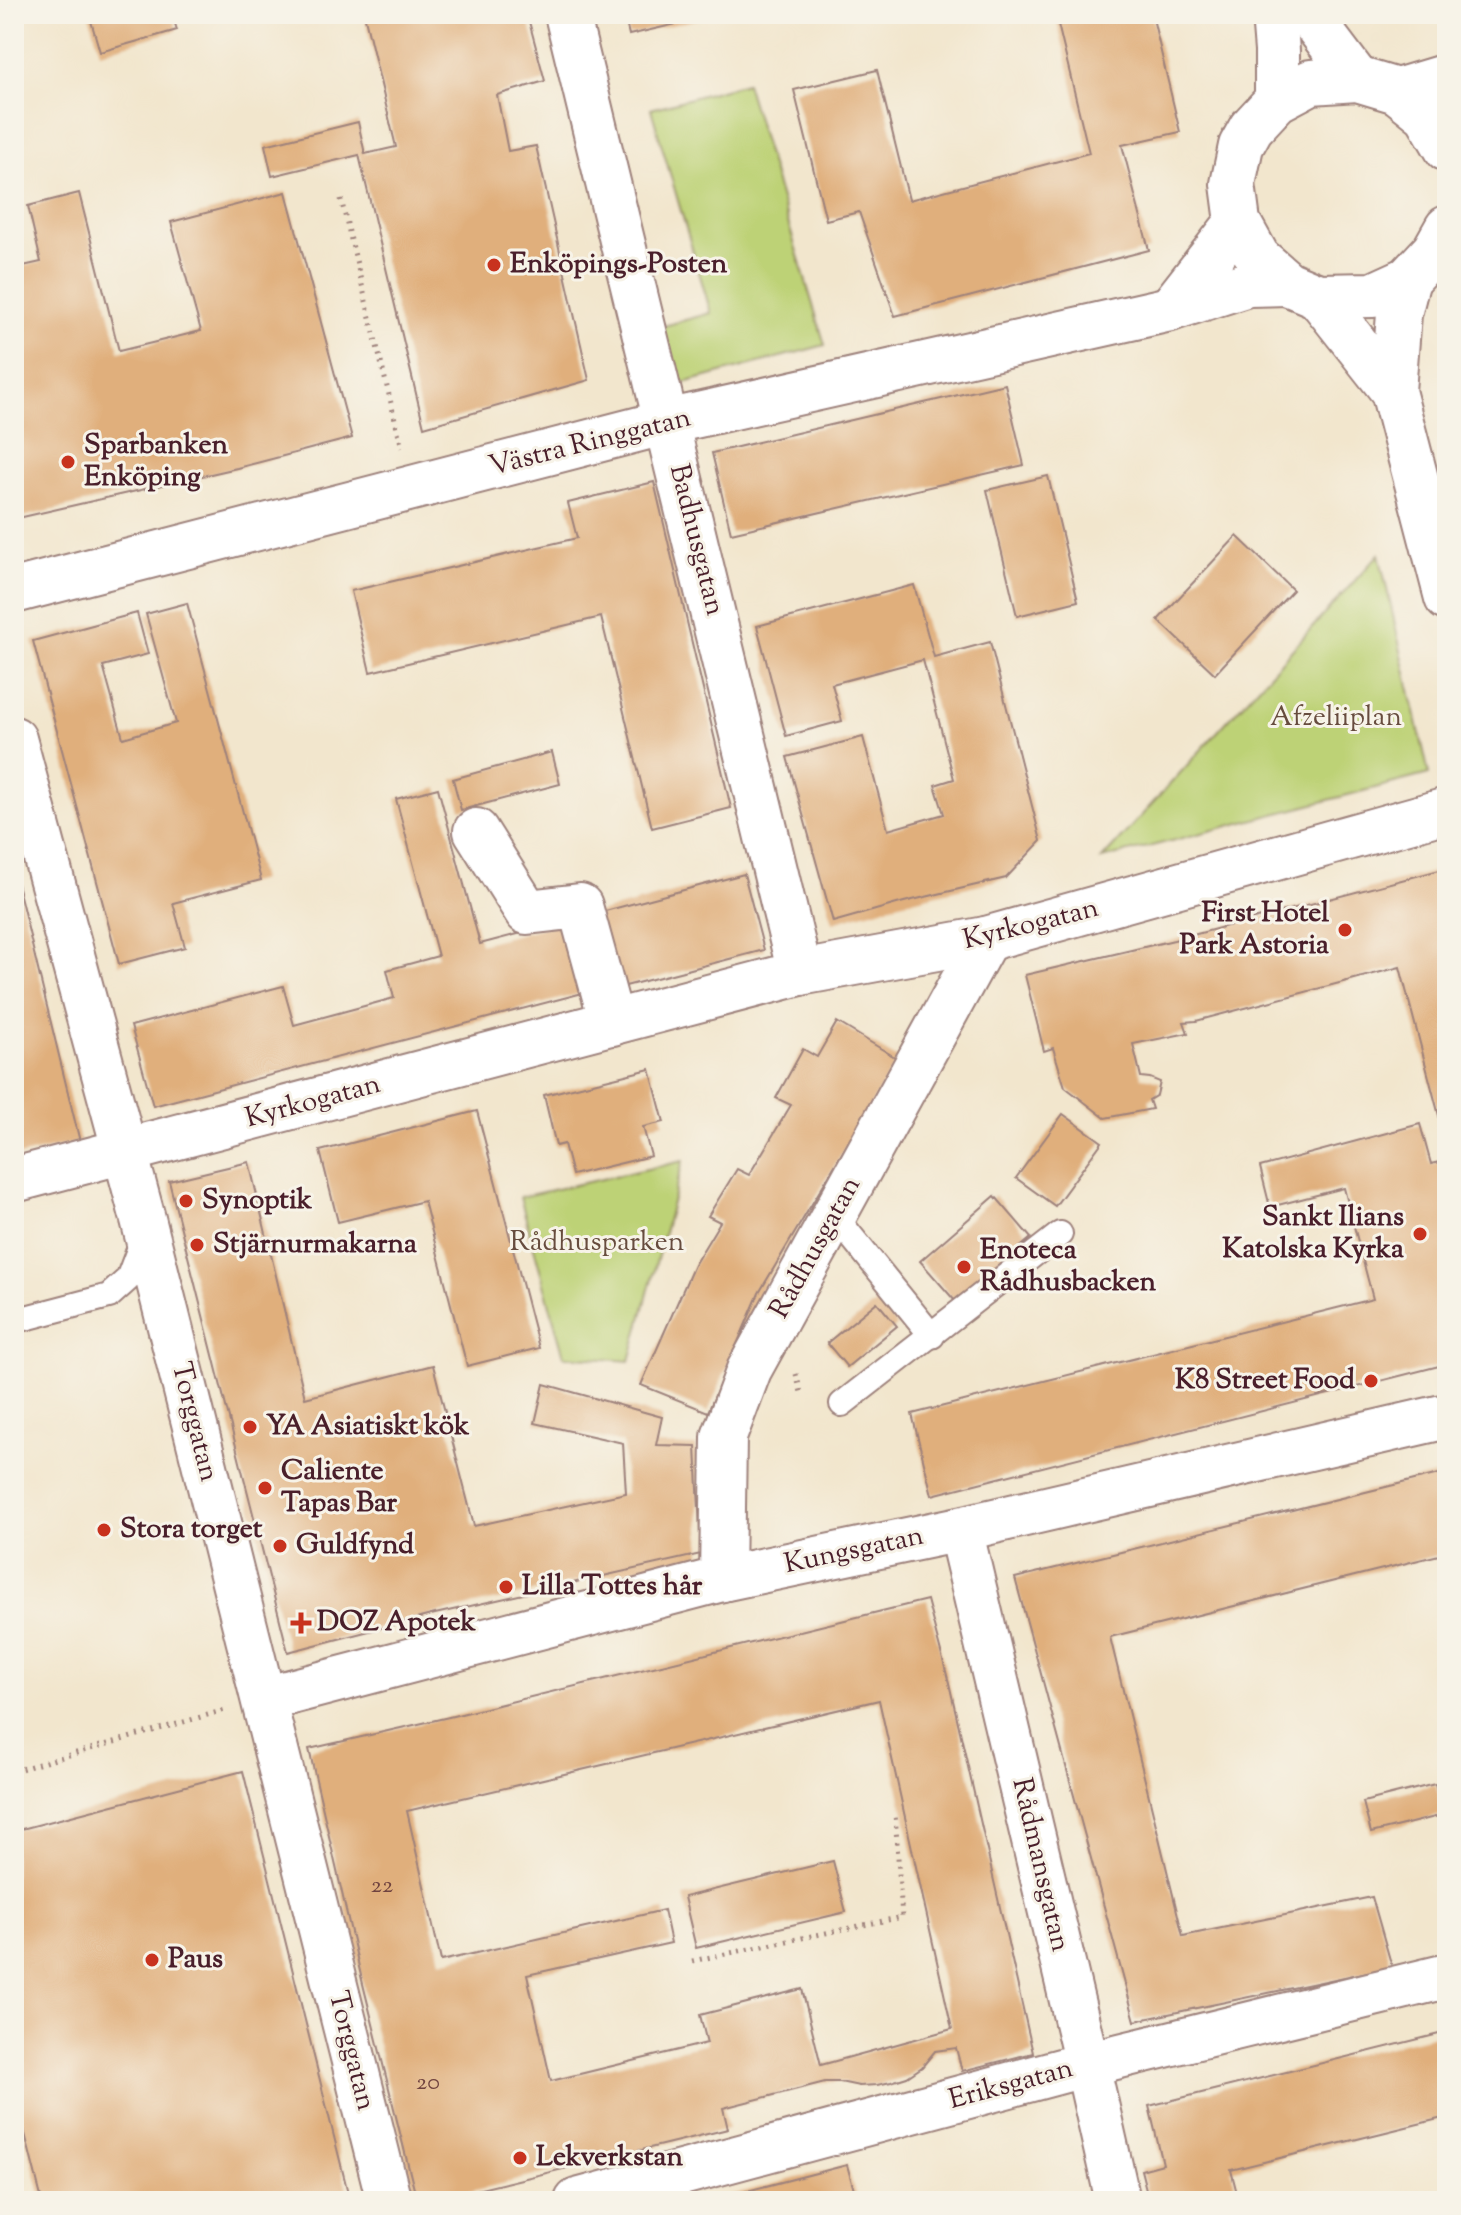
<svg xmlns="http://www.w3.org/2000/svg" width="1461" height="2215" viewBox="0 0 1461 2215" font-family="'Sorts Mill Goudy',serif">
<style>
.green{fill:#bdd276;stroke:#847850;stroke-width:2}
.building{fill:#e0af7c;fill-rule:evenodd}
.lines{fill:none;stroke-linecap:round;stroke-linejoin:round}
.service-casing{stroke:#9e827c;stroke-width:28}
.minor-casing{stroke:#9e827c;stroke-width:48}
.tertiary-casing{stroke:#9e827c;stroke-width:48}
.path{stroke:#9e827c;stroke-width:5;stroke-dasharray:2 6;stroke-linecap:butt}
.service{stroke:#fff;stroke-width:24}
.minor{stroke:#fff;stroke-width:44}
.tertiary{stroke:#fff;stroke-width:44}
.poi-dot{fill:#c8321e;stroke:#f7f3e8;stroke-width:3}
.labels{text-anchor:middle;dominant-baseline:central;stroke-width:6;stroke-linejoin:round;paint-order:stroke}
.number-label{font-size:24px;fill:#70433f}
.poi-label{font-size:28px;font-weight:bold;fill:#4a1f2b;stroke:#f7f3e8;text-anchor:start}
.street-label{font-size:28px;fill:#4a1f2b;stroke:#f7f3e8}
.park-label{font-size:28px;fill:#674c3e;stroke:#f7f3e8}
</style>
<rect width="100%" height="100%" fill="#f7f3e8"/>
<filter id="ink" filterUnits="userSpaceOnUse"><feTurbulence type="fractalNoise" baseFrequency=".0125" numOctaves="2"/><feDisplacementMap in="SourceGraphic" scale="16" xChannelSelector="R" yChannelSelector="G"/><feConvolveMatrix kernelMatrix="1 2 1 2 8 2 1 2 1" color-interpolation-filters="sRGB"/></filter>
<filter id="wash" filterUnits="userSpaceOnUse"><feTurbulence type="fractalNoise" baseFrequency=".006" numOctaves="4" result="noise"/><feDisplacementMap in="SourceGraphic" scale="32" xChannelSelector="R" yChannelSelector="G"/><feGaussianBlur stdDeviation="1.8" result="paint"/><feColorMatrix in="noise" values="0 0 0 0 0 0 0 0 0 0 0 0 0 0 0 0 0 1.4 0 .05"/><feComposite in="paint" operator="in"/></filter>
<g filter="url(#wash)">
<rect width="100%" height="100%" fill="#f2e6cd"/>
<g class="green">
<polygon points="746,83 825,345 680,384 660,327 711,313 651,109"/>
<polygon points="1379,554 1429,774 1102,859"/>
<polygon points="683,1161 630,1361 564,1356 520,1197"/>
</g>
<g id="blocks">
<g class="building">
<polygon points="89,14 172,14 177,30 100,52"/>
<polygon points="364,14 527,14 545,81 497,95 508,151 536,146 589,380 424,427 359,155 272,176 265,145 358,122 365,154 396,147"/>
<polygon points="624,14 701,14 702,18 629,35"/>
<polygon points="1081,14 1152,14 1180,132 1122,145 1149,250 895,316 859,212 826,220 794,90 877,70 909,200 1089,153 1057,20"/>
<polygon points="286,192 352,438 237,468 14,519 14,268 41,262 28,206 79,193 119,351 201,331 171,222"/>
<polygon points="1005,384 1024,465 731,533 712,453"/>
<polygon points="1048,476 1078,601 1017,616 987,490"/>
<polygon points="654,482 731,808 652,828 601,617 370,672 351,591 577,538 568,503"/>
<polygon points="1237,536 1293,590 1215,674 1158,620"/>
<polygon points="914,585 934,657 990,642 1041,841 1006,878 904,902 833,922 787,757 863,737 888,830 944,814 935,785 954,779 923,660 832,684 842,721 786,736 757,626"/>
<polygon points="187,603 261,880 173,903 185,947 119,964 33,641 137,613 148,654 103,666 123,738 176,723 146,614"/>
<polygon points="552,752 560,784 461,810 453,779"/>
<polygon points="438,788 480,944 575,919 594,990 153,1106 131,1026 283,986 294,1025 394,998 387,970 438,956 396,799"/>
<polygon points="1447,868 1447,1126 1442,1127 1400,967 1196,1021 1184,1022 1188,1033 1133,1044 1141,1077 1150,1078 1160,1082 1157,1095 1149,1100 1152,1109 1105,1118 1065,1087 1053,1048 1044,1051 1025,975 1174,940"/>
<polygon points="14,871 80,1142 14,1157"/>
<polygon points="744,874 764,950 610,990 590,915"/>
<polygon points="837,1022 898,1059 759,1293 708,1412 641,1385 694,1265 720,1222 708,1216 737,1169 749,1175 791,1105 776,1098 803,1049 817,1057"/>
<polygon points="650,1069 664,1122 643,1127 651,1156 572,1175 564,1144 556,1146 544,1095"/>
<polygon points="477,1111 539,1348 467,1366 424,1201 338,1222 320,1151"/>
<polygon points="1063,1114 1102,1142 1055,1206 1016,1178"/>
<polygon points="1420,1124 1431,1164 1447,1160 1447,1364 932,1495 912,1414 1373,1299 1344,1188 1270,1207 1260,1167"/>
<polygon points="249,1162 305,1398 433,1365 474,1526 626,1493 623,1443 535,1423 544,1384 662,1417 656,1445 696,1446 701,1554 435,1614 288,1652 169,1181"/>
<polygon points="995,1196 1031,1238 956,1302 920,1261"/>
<polygon points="877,1302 897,1326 847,1367 827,1343"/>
<polygon points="1447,1472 1447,1553 1110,1637 1183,1936 1372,1897 1392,1967 1135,2021 1015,1578"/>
<path d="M927,1600L949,1683L1033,2053L962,2071L956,2048L935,2051L922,2067L907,2077L891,2082L877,2085L859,2086L840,2082H825L723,2108L728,2129L431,2201H417L362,1980L309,1749L449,1717ZM879,1700L952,2029L821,2065L802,1989L700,2015L707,2043L551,2081L527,1975L671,1943L664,1910L441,1961L407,1811Z"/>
<polygon points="243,1771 350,2201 42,2201 14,2090 14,1831"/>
<polygon points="1435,1784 1443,1815 1371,1833 1363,1802"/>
<polygon points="833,1861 846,1912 696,1948 684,1897"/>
<polygon points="1447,2032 1447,2117 1231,2170 1239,2201 1149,2201 1141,2170 1163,2164 1149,2106"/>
<polygon points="847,2165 857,2201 712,2201 712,2200"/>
</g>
</g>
</g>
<g filter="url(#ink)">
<use href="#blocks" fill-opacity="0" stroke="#9e827c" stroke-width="2"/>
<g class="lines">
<defs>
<g id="service">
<polyline points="834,1215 932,1336"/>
<polyline points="14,1321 109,1296 128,1279 139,1250 141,1236"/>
<polyline points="842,1404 1060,1234"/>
</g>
<g id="minor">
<polyline points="567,14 800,973"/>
<polyline points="1397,91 1447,76"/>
<polyline points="1170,309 1238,222"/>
<polyline points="14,591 667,422 1170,309 1248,284 1287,283"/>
<polyline points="14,739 143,1219 389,2201"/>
<polyline points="476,831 527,912 580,906 612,1023"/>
<polyline points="14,1180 800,973 986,939 1447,810"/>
<polyline points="960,1529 1087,2064 1118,2201"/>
<polyline points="722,1579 724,1437 749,1370 986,939"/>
<polyline points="264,1699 722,1579 960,1529 1447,1416"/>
<polyline points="577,2201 1087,2064 1447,1976"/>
</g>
<g id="tertiary">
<polyline points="1274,14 1277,51 1277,100"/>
<polyline points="1308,14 1357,79"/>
<polyline points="1447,149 1427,115 1397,91 1357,79 1311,82 1277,100 1251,128 1241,146 1233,184 1238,222 1258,258 1287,283 1318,296 1373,295 1408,279 1434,251 1447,228"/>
<polyline points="1408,279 1399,314 1393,391 1447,598"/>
<polyline points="1318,296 1393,391"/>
</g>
</defs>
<use href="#service" class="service-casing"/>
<use href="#minor" class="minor-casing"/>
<use href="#tertiary" class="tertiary-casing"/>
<g class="path">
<polyline points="341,199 402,448"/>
<polyline points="796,1374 802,1396"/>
<polyline points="14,1771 225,1710"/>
<polyline points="692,1961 902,1917 895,1813"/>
</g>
<use href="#service" class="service"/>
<use href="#minor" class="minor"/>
<use href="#tertiary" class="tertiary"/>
</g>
</g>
<g class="poi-dot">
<circle cx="494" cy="265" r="8"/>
<circle cx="68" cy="462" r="8"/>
<circle cx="1345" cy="930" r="8"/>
<circle cx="186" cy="1201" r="8"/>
<circle cx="1420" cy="1234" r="8"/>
<circle cx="197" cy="1245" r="8"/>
<circle cx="964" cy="1267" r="8"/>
<circle cx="1371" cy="1381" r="8"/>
<circle cx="250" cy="1427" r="8"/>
<circle cx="265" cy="1488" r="8"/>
<circle cx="104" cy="1530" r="8"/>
<circle cx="280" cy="1546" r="8"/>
<circle cx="506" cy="1587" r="8"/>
<path d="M297 1611h8v8h8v8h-8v8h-8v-8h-8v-8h8z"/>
<circle cx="152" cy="1960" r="8"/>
<circle cx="520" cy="2158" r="8"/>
</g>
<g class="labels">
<g class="number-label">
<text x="382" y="1886">22</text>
<text x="428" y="2083">20</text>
</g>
<g class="poi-label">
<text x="510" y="265">Enköpings-Posten</text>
<text x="84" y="446">Sparbanken<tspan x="84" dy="32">Enköping</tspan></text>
<text x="1329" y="914" text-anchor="end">First Hotel<tspan x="1329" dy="32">Park Astoria</tspan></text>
<text x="202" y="1201">Synoptik</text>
<text x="1404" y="1218" text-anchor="end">Sankt Ilians<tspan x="1404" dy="32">Katolska Kyrka</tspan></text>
<text x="213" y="1245">Stjärnurmakarna</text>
<text x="980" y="1251">Enoteca<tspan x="980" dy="32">Rådhusbacken</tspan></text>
<text x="1355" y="1381" text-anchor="end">K8 Street Food</text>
<text x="266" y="1427">YA Asiatiskt kök</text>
<text x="281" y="1472">Caliente<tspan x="281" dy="32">Tapas Bar</tspan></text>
<text x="120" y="1530">Stora torget</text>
<text x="296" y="1546">Guldfynd</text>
<text x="522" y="1587">Lilla Tottes hår</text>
<text x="317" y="1623">DOZ Apotek</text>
<text x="168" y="1960">Paus</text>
<text x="536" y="2158">Lekverkstan</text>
</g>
<g class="street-label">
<text transform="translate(590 443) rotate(-14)">Västra Ringgatan</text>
<text transform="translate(696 540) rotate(76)">Badhusgatan</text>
<text transform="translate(1031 925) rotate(-14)">Kyrkogatan</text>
<text transform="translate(313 1102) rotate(-15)">Kyrkogatan</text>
<text transform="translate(816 1248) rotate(-61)">Rådhusgatan</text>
<text transform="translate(194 1422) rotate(76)">Torggatan</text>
<text transform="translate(854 1551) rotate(-12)">Kungsgatan</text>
<text transform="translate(1040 1865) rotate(77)">Rådmansgatan</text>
<text transform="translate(351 2051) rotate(76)">Torggatan</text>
<text transform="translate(1011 2085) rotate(-15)">Eriksgatan</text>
</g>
<g class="park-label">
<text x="1336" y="718">Afzeliiplan</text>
<text x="597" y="1243">Rådhusparken</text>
</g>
</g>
<rect width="1461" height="2215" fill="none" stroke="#f7f3e8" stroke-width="48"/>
</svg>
